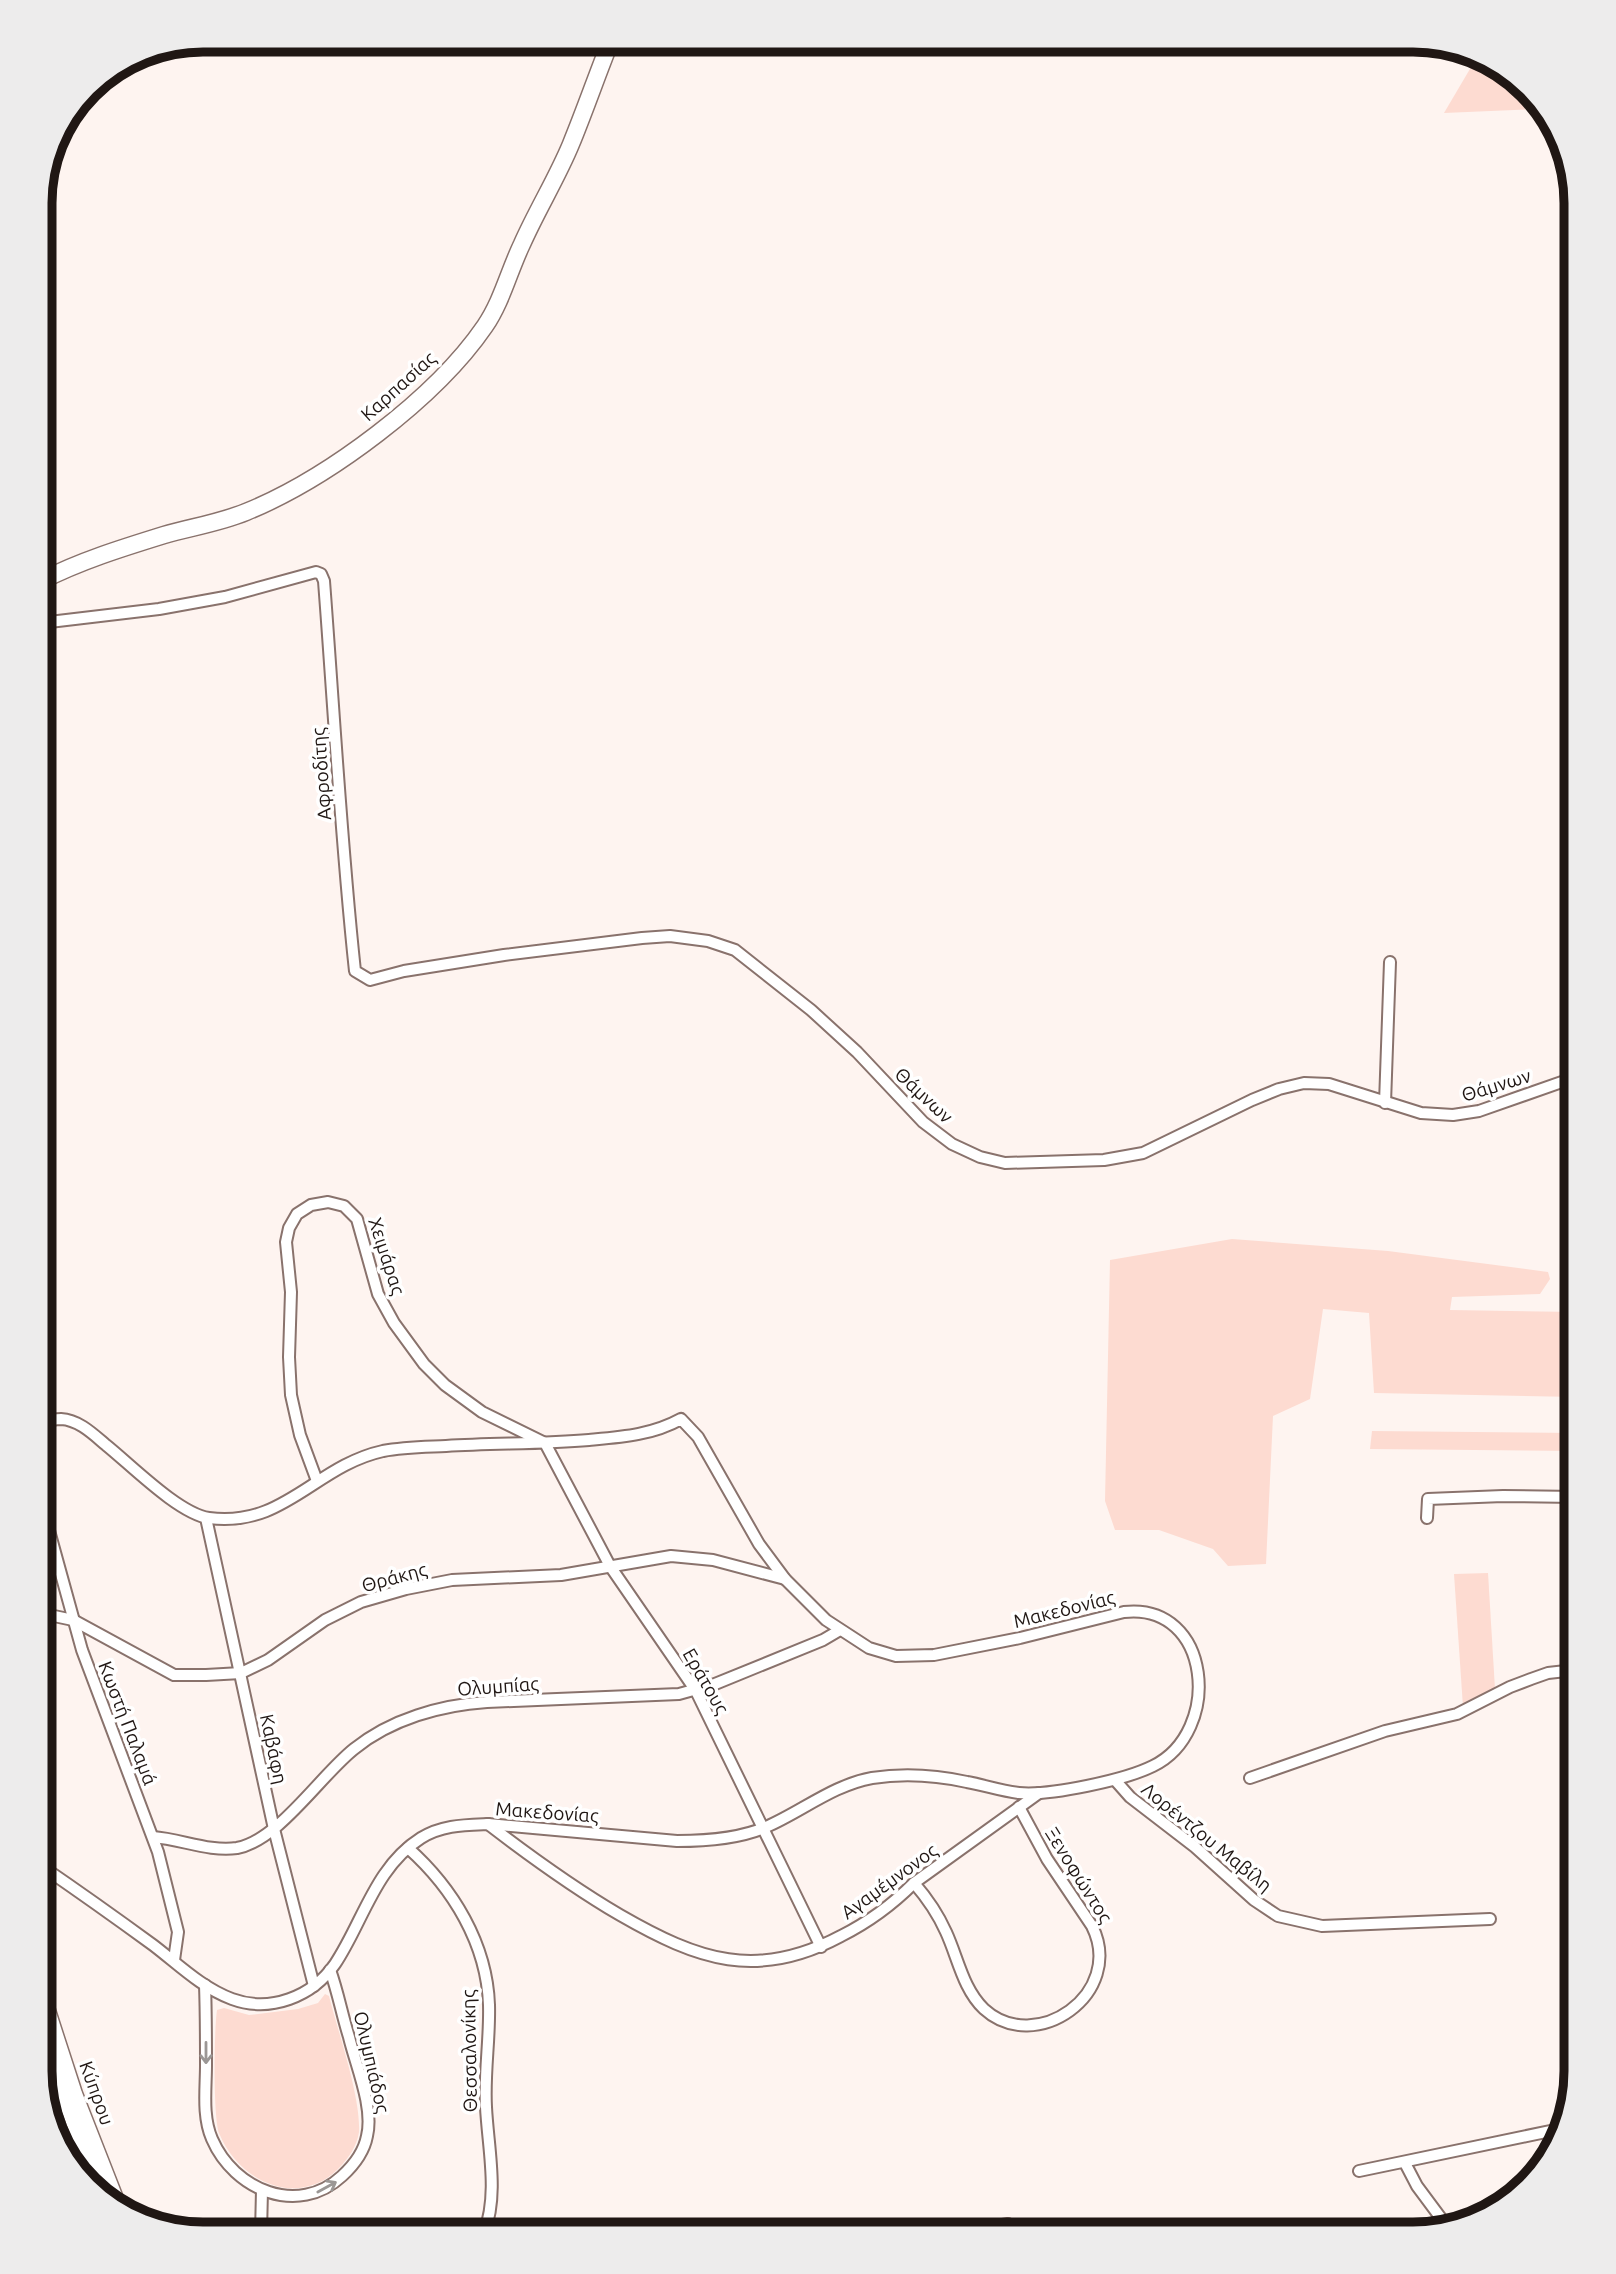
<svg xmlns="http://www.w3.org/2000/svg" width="1616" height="2274" viewBox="0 0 1616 2274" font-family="Ubuntu,sans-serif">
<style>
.green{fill:#fddbd1}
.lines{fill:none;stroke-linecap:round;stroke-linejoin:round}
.street-casing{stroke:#89726c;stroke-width:14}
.secondary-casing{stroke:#89726c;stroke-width:19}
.street{stroke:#fff;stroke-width:10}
.secondary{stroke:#fff;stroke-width:16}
.oneway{stroke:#9b9795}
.labels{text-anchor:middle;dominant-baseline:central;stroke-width:7;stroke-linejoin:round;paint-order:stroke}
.street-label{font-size:19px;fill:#201714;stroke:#fff}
.rim{fill:none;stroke:#201714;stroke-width:9}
</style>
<rect width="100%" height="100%" fill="#fef4f0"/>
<g class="green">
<polygon points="1477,57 1494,62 1541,109 1444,113"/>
<polygon points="1232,1239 1388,1251 1548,1272 1550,1279 1540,1294 1452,1297 1450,1310 1576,1312 1576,1360 1570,1360 1569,1365 1576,1382 1576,1397 1374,1393 1369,1313 1323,1309 1310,1399 1273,1416 1266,1564 1228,1566 1213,1549 1159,1530 1115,1530 1105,1501 1110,1260"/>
<polygon points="1372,1431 1576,1433 1576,1451 1370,1449"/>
<polygon points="1488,1573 1495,1689 1463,1707 1454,1574"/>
<path d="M325,1994L329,1996C338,2032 361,2097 359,2132C357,2146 348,2159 339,2168C298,2210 238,2181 219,2133C213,2116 214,2030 217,2010L224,2008L249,2015L298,2009L318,2003Z"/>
</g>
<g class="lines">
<defs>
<g id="street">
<path d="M41,623L159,609L225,597L316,572L321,574L324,581C334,711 341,842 355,971L370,980L404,971L504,955L642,938L670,936L708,941L735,950L811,1010L857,1052L923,1122L952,1144L980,1157L1005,1163L1104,1160L1143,1153L1252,1100L1279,1089L1304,1083L1329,1084L1421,1113L1453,1115L1479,1111L1576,1077"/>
<polyline points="1385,1103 1390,962"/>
<polyline points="317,1481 300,1435 291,1395 289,1357 291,1292 286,1242 289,1228 297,1214 311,1205 328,1202 344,1206 357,1219 378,1294 394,1323 424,1364 445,1385 482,1412 545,1443 610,1566 696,1691 821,1947"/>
<polyline points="40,1498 82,1650 158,1852 178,1932 174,1960"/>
<polyline points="206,1518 274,1829 314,1986"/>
<polyline points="1427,1518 1428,1499 1503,1496 1576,1497"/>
<polyline points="40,1613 73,1620 174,1675 206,1675 241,1673 268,1660 325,1620 361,1602 406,1589 452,1580 561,1575 671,1556 713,1560 785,1579"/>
<polyline points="1250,1778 1385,1731 1457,1714 1510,1687 1531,1679 1548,1673 1566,1671 1576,1672"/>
<polyline points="1115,1780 1130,1797 1195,1847 1254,1900 1278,1916 1322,1926 1490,1919"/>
<path d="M488,1824C531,1857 574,1888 620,1915C698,1960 757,1981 841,1936C869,1922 893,1904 914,1883L1039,1793"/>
<path d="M153,1837C181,1839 209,1852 237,1848C279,1840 320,1776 354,1749C391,1719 441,1705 487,1702L679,1694L715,1684L823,1640L840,1630"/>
<path d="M408,1848C453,1888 487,1944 489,2005C490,2039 484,2073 486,2107C488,2148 499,2194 484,2233"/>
<path d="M40,1865C78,1891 116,1918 153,1945C178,1964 202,1988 232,1999C270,2013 312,1997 335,1964C363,1922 375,1867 421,1838C442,1825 464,1825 488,1824L677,1841C706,1841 739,1839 766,1827C801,1812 833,1785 872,1778C904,1773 935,1775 967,1782C984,1785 1001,1791 1019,1793C1050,1796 1125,1780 1153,1766C1223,1732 1212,1602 1124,1612L1020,1638L934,1655L896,1656L869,1648L826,1620L785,1579L759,1544L698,1437L681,1419C652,1435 622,1437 589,1440C542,1444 494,1443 446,1446C425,1447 404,1447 383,1451C315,1466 284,1528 209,1518C179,1514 131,1465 106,1445C93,1434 79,1420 61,1419C54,1419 47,1421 40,1423"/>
<path d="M914,1883C927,1898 938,1914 946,1932C958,1958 963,1989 984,2009C1035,2056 1126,1994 1092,1926L1047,1859L1019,1807"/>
<path d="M205,1985C206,2012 206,2038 206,2065C206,2089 202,2116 212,2139C234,2190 298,2217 342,2176C354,2165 364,2152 367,2136C374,2107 356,2066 349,2037C342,2015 338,1992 330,1970"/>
<polyline points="1405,2163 1417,2186 1446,2225"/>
<polyline points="1359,2171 1560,2129"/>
<polyline points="261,2233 262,2190"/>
<polyline points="953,2234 1008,2224"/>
</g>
<g id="secondary">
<path d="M41,581C80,561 122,548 164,535C192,527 219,523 246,512C327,479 435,399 485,326C502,301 509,271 522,244C537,210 557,178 571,144C585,110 597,75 611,40"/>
<polyline points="40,1989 74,2094 119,2209"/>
<polyline points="40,2029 99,2189"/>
</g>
</defs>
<use href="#street" class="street-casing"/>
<use href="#secondary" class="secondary-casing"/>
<use href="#street" class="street"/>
<use href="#secondary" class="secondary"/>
</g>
<defs><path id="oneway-shaft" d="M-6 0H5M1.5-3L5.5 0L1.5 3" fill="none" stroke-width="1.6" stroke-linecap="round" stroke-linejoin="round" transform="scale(1.75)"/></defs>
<g class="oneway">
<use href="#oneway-shaft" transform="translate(206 2053) rotate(90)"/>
<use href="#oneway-shaft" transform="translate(327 2187) rotate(-29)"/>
</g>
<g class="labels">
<g class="street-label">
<text transform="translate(398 386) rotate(-42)">Καρπασίας</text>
<text transform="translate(321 774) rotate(-94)">Αφροδίτης</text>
<text transform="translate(1496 1085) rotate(-17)">Θάμνων</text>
<text transform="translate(924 1095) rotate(43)">Θάμνων</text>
<text transform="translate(387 1256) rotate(72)">Χειμάρας</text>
<text transform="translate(394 1577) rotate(-15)">Θράκης</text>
<text transform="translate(1064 1609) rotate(-14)">Μακεδονίας</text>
<text transform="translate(706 1681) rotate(60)">Εράτους</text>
<text transform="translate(498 1686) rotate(-4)">Ολυμπίας</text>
<text transform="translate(128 1723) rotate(69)">Κωστή Παλαμά</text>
<text transform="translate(274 1749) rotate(78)">Καβάφη</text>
<text transform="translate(547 1812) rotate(4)">Μακεδονίας</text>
<text transform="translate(1207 1837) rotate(39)">Λορέντζου Μαβίλη</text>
<text transform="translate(1079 1875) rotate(58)">Ξενοφώντος</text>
<text transform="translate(889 1881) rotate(-36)">Αγαμέμνονος</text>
<text transform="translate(469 2051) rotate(-91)">Θεσσαλονίκης</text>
<text transform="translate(372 2062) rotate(77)">Ολυμπιάδος</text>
<text transform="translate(97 2093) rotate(70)">Κύπρου</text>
</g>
</g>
<path d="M0 0H1616V2274H0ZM203 52H1413A151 151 0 0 1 1564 203V2071A151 151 0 0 1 1413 2222H203A151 151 0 0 1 52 2071V203A151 151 0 0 1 203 52Z" fill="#edecec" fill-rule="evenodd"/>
<path class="rim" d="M203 52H1413A151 151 0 0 1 1564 203V2071A151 151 0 0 1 1413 2222H203A151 151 0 0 1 52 2071V203A151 151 0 0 1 203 52Z"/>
</svg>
